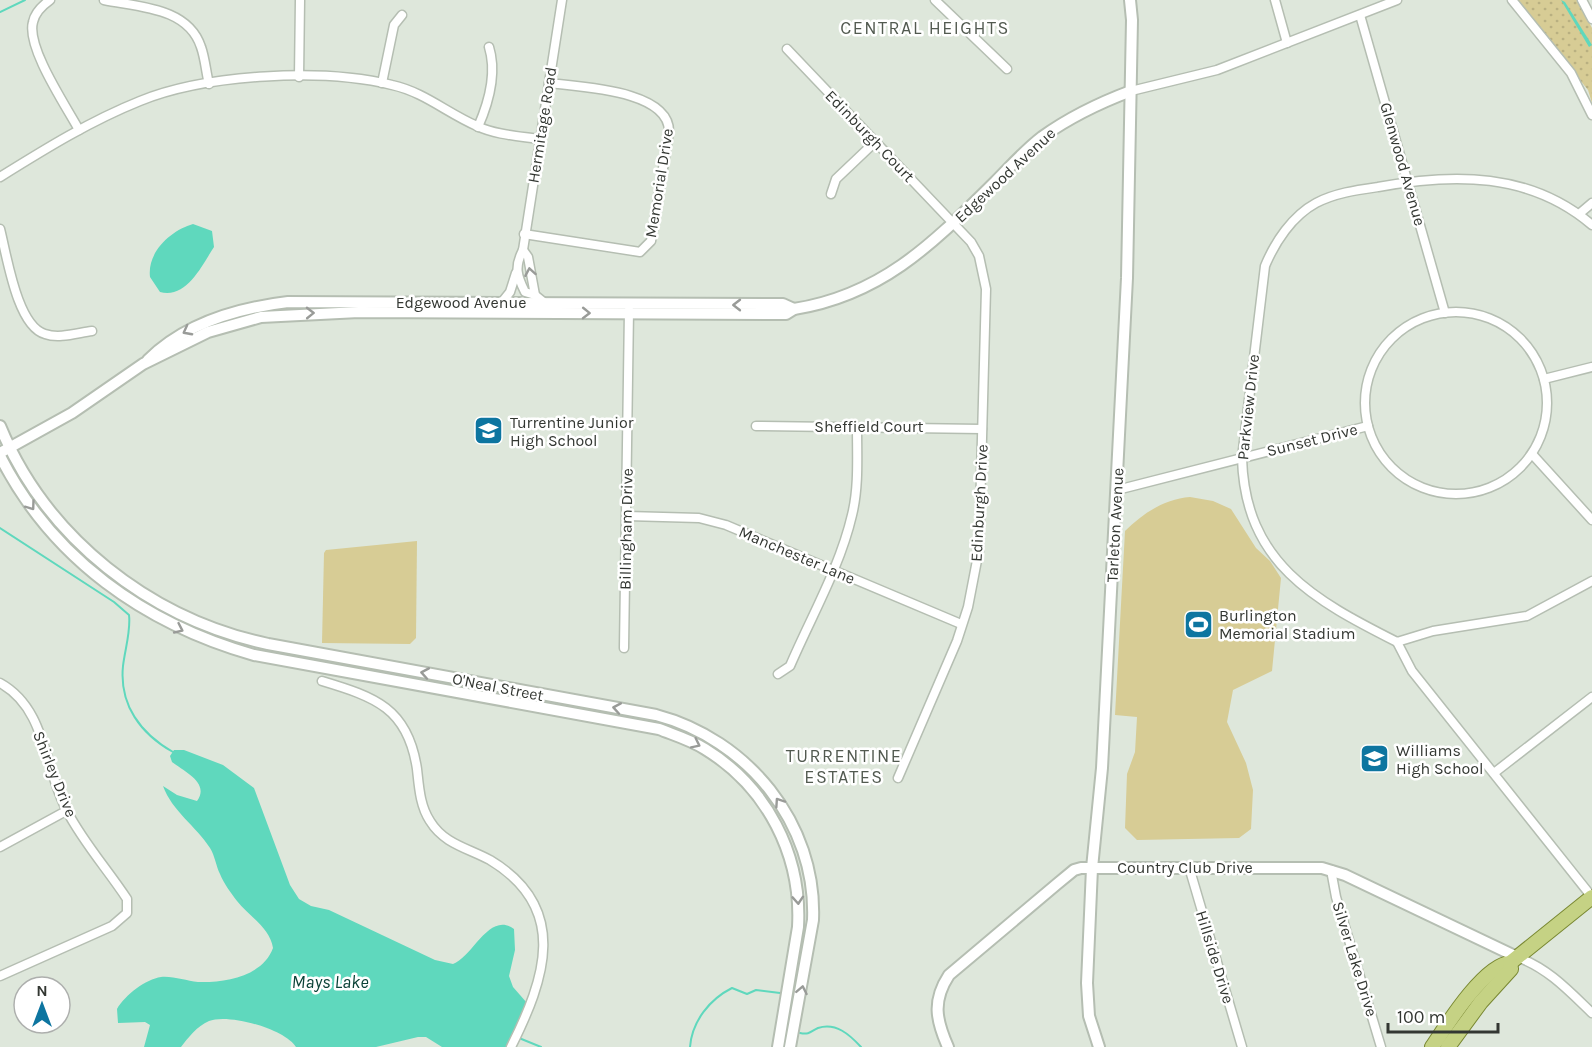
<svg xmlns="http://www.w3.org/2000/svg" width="1592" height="1047" viewBox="0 0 1592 1047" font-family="Karla,sans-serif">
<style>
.green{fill:#d7cc95}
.park{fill:url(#park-dots)}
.water{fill:#5fd8bd}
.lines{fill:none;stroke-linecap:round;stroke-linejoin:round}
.stream{stroke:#5fd8bd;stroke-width:2}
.minor-casing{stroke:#b5beb2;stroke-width:11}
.tertiary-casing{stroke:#b5beb2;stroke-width:14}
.primary-casing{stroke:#798832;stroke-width:16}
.minor{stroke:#fff;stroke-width:8}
.tertiary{stroke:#fff;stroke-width:10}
.primary{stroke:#c5d284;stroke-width:14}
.oneway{stroke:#999b98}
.labels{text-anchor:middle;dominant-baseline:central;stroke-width:5;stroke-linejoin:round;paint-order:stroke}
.street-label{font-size:16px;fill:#333732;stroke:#fff}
.poi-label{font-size:16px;fill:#333732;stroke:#fff;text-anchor:start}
.neighbourhood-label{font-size:18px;letter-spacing:1.5px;fill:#525a50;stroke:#fff}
.water-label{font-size:18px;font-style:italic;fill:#0b4237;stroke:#fff}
</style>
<defs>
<pattern id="park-dots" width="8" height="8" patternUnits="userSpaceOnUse" patternTransform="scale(1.5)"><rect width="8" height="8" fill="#d7cc95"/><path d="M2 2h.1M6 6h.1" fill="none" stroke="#b9b081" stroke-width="1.8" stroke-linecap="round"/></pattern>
</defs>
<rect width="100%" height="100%" fill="#dee7db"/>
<g class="green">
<path d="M1190,497L1213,501L1231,509L1256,548L1270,561L1281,578L1272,671L1233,690L1227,722L1246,763L1253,790L1251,829L1239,838L1137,840L1125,828L1127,774L1135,752L1137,717L1115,715L1125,531C1143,513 1165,499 1190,497Z"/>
<polygon points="417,541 416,638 410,644 322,643 324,553 326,550"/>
</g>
<polygon class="park" points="1515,0 1577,0 1592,28 1592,103 1588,90"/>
<g class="water">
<polygon points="1561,0 1565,2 1592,45 1589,47"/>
<path d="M193,224L212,231L214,247C202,265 187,299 160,292L150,277C147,251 172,230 193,224Z"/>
<path d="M174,750H184L223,765L254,788L290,885L299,899L311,906L329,910L435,960L453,964C473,957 489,911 514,929L515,950L509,976L513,987L527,1003L508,1047H442L426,1037H418L376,1047H296C285,1029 228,1013 209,1021C197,1026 188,1038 181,1047H144L150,1025L145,1022L118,1023L117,1009C125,995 146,979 161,977C174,976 186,981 198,982C225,983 263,976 273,948C270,928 249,916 237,901C231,893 224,884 220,874C216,866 215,856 210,848C196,826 172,811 163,786L177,795L197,801C210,783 185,772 172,762L170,756Z"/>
</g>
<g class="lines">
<g class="stream">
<polyline points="0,12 25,0"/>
<path d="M0,528L114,602L129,615C131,631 125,649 123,666C119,705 141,734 173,752"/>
<path d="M800,1033C810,1035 811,1031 818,1028C836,1022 850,1035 861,1047"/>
<polyline points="519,1038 541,1047"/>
<path d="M690,1047C692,1021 710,999 732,988L747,994L756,990L780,993"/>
</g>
<defs>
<g id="minor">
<path d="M50,0C43,5 35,12 33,22C26,47 66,106 79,130"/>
<path d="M104,0C138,7 188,7 201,47C205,58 206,72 209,84"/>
<polyline points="935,0 1007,69"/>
<polyline points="1275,0 1287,43"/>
<polyline points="1512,0 1571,73 1592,115"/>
<polyline points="1582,0 1592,19"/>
<polyline points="1360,15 1445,313"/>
<polyline points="787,49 971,242 979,256 986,289 979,550 968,607 957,641 898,778"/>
<polyline points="299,77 300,0"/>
<polyline points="382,83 394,25 402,15"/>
<polyline points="1131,91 1217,70 1397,0"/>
<path d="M478,127C489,102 497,73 489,47"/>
<path d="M0,177C45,149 90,121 140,101C207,74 322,68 392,85C424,92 447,113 477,126C496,135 519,136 539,139"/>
<polyline points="831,194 836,179 876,141"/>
<polyline points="1579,214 1592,203"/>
<path d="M1592,225C1530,172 1453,173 1378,187C1357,190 1335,193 1316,203C1292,216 1275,242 1265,266L1242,458C1245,563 1314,600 1397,642L1433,631L1527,616L1592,581"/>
<path d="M0,229C7,256 17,326 45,334C59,339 77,333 92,331"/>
<path d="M524,234L640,252L651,241L669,132C670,90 580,87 549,83"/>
<polyline points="523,250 528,257 535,295"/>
<polyline points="502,302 510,292 516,273"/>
<path d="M545,303L535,295L525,292C517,276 514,267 523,250L562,0"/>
<circle cx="1456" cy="403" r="91"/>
<polyline points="1544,379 1592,367"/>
<polyline points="756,426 982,429"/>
<polyline points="1532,454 1592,520"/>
<polyline points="1117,490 1368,426"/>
<polyline points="627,516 699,518 726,525 961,624"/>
<polyline points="1397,642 1412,671 1592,897"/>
<polyline points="624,648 629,310"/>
<path d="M778,674L790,666C811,617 840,567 852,515C859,487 857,456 857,427"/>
<path d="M322,681C375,697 408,708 417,769C419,787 420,806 430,821C444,844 468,848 490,860C570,908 545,979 511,1047"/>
<path d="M0,683C47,709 44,769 67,811C83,842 108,870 127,899V913L112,926L0,976"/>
<polyline points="1494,773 1592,697"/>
<polyline points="0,847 66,811"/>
<polyline points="1189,867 1242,1047"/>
<polyline points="1331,870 1336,897 1381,1047"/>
<path d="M1517,957C1548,968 1569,991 1592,1013"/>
</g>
<g id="tertiary">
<path d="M148,360C185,323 237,308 288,302L783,304L794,309"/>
<path d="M0,426C46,538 150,619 268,644L656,715C747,739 817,823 813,920L790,1047"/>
<path d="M0,453L72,413L143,364L208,332L261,317L359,312L786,314L794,309C883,295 934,242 995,182C1010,167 1025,150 1042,137C1070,117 1099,103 1131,91"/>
<path d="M0,456C52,559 145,624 254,655L659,729C674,735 691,740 705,749C767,787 802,855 798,927L778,1047"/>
<path d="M948,1047C936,1020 932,1001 949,975L1057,884L1074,870L1081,868H1322L1345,875L1517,957"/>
<polyline points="1099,1047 1089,1016 1087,983 1092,868 1102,768 1127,278 1132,20 1130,0"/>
</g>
<g id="primary">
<path d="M1432,1047C1446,1026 1484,965 1510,963L1592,897"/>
<polyline points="1448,1047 1481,1002 1511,969 1510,963"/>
</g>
</defs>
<use href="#minor" class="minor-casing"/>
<use href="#tertiary" class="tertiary-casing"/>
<use href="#primary" class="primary-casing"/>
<use href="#minor" class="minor"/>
<use href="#tertiary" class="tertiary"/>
<use href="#primary" class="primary"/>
</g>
<defs><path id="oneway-chevron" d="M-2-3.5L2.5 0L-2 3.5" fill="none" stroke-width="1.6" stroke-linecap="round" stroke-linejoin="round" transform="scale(1.5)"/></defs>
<g class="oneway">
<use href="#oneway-chevron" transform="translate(530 272) rotate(-100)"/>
<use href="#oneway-chevron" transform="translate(737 305) rotate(180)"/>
<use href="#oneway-chevron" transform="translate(310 313) rotate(-1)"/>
<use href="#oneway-chevron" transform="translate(586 313) rotate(1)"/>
<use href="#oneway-chevron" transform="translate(187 331) rotate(152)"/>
<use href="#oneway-chevron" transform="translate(31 506) rotate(54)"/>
<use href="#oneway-chevron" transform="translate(179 629) rotate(25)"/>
<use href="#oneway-chevron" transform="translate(425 673) rotate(-170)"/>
<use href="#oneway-chevron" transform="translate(617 708) rotate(-170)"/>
<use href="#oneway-chevron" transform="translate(696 744) rotate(26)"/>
<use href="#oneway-chevron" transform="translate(779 802) rotate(-124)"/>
<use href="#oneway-chevron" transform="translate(798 900) rotate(86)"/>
<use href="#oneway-chevron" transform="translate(802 990) rotate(-79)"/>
</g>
<defs>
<symbol id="school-square" viewBox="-11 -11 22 22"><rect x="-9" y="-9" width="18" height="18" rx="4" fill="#0d75a0" stroke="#fff"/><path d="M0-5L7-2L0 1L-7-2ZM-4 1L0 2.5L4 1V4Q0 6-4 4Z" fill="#fff"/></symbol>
<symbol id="stadium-square" viewBox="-11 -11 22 22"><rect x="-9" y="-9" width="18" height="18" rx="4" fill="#0d75a0" stroke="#fff"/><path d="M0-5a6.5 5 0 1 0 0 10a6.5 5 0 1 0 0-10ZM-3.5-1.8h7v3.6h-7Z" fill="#fff"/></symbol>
</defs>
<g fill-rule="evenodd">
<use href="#school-square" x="472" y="414" width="33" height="33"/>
<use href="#stadium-square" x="1182" y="608" width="33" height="33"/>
<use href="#school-square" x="1358" y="742" width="33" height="33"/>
</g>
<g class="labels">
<g class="street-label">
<text transform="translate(542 125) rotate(-81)">Hermitage Road</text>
<text transform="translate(870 136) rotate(46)">Edinburgh Court</text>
<text transform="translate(1403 164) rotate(74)">Glenwood Avenue</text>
<text transform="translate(1005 175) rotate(-43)">Edgewood Avenue</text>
<text transform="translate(659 183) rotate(-81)">Memorial Drive</text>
<text x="461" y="302">Edgewood Avenue</text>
<text transform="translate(1248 407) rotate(-84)">Parkview Drive</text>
<text x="869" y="426">Sheffield Court</text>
<text transform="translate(1312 440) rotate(-14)">Sunset Drive</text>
<text transform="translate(979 503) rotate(-87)">Edinburgh Drive</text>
<text transform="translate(1115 525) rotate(-87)">Tarleton Avenue</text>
<text transform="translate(626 529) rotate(-89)">Billingham Drive</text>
<text transform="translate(797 555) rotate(23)">Manchester Lane</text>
<text transform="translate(498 687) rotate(11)">O'Neal Street</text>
<text transform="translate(55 774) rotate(68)">Shirley Drive</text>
<text x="1185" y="867">Country Club Drive</text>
<text transform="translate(1215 957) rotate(73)">Hillside Drive</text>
<text transform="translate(1355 959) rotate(73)">Silver Lake Drive</text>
</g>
<g class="poi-label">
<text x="510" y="422">Turrentine Junior<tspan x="510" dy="18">High School</tspan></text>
<text x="1219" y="615">Burlington<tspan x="1219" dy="18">Memorial Stadium</tspan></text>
<text x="1396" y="750">Williams<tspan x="1396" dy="18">High School</tspan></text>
</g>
<g class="neighbourhood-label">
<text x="925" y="28">CENTRAL HEIGHTS</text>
<text x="844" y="756">TURRENTINE<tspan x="844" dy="21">ESTATES</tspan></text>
</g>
<g class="water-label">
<text x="330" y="982">Mays Lake</text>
</g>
</g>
<g transform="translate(42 1005)"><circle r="28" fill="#ffffff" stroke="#adafad" stroke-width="1.5"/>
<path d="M0-4.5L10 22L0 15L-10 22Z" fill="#0d75a0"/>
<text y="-9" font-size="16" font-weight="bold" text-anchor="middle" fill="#333732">N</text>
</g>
<path d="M1388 1023v9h110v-9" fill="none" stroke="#333732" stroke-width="3"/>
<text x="1397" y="1023" font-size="18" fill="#333732" stroke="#ffffff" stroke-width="4.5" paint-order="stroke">100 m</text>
</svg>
